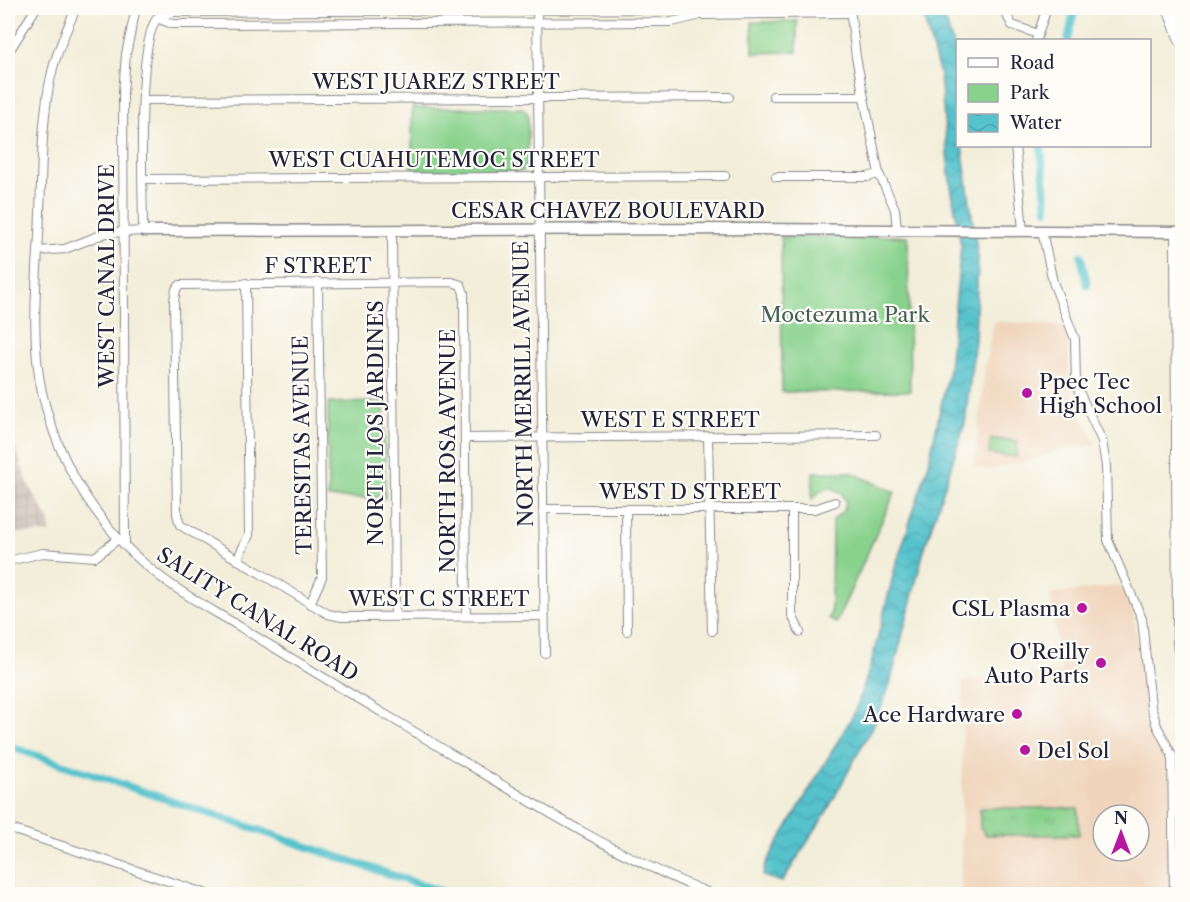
<svg xmlns="http://www.w3.org/2000/svg" width="1190" height="902" viewBox="0 0 1190 902" font-family="'Libre Caslon Text',serif">
<style>
.built{fill:#f0d5bc;fill-rule:evenodd}
.industrial{fill:url(#industrial-grid)}
.grass{fill:url(#grass-tufts);stroke:#567a64;stroke-width:1.5}
.park{fill:#89d28d;stroke:#567a64;stroke-width:1.5}
.water{fill:url(#water-waves);stroke:#3c7284;stroke-width:1.5}
.lines{fill:none;stroke-linecap:round;stroke-linejoin:round}
.canal{stroke:#55c2cc;stroke-width:8}
.street-casing{stroke:#8a888a;stroke-width:10}
.secondary-casing{stroke:#8a888a;stroke-width:13}
.highway-casing{stroke:#8a888a;stroke-width:16}
.street{stroke:#fff;stroke-width:8}
.secondary{stroke:#fff;stroke-width:10}
.highway{stroke:#fff;stroke-width:14}
.poi-dot{fill:#b5179e;stroke:#fdfcf7;stroke-width:2}
.labels{text-anchor:middle;dominant-baseline:central;stroke-width:4.5;stroke-linejoin:round;paint-order:stroke}
.street-label{font-size:21px;fill:#22223b;stroke:#fdfcf7}
.park-label{font-size:21px;fill:#466058;stroke:#fdfcf7}
.poi-label{font-size:21px;fill:#22223b;stroke:#fdfcf7;text-anchor:end}
</style>
<defs>
<pattern id="industrial-grid" width="8" height="8" patternUnits="userSpaceOnUse" patternTransform="scale(1.5)"><rect width="8" height="8" fill="#cec1b9"/><path d="M0 4h8M4 0v8" fill="none" stroke="#b1a6a0"/></pattern>
<pattern id="grass-tufts" width="24" height="20" patternUnits="userSpaceOnUse" patternTransform="scale(1.5)"><rect width="24" height="20" fill="#89d28d"/><path d="M3 7l-1-3M5 7V3M7 7l1-3M15 17l-1-3M17 17v-4M19 17l1-3" fill="none" stroke="#76b47b"/></pattern>
<pattern id="water-waves" width="16" height="10" patternUnits="userSpaceOnUse" patternTransform="scale(1.5)"><rect width="16" height="10" fill="#55c2cc"/><path d="M0 5q4-4 8 0t8 0" fill="none" stroke="#4aa6b0"/></pattern>
</defs>
<rect width="100%" height="100%" fill="#fdfcf7"/>
<filter id="ink" filterUnits="userSpaceOnUse"><feTurbulence type="fractalNoise" baseFrequency=".0167" numOctaves="2"/><feDisplacementMap in="SourceGraphic" scale="12" xChannelSelector="R" yChannelSelector="G"/><feConvolveMatrix kernelMatrix="1 2 1 2 8 2 1 2 1" color-interpolation-filters="sRGB"/></filter>
<filter id="wash" filterUnits="userSpaceOnUse"><feTurbulence type="fractalNoise" baseFrequency=".008" numOctaves="4" result="noise"/><feDisplacementMap in="SourceGraphic" scale="24" xChannelSelector="R" yChannelSelector="G"/><feGaussianBlur stdDeviation="1.35" result="paint"/><feColorMatrix in="noise" values="0 0 0 0 0 0 0 0 0 0 0 0 0 0 0 0 0 1.4 0 .05"/><feComposite in="paint" operator="in"/></filter>
<g filter="url(#wash)">
<rect width="100%" height="100%" fill="#f3eed9"/>
<g class="built">
<polygon points="994,321 1064,326 1068,342 1069,381 1075,405 1097,445 1065,448 1036,459 991,470 974,468 985,367"/>
<path d="M1120,585L1132,605L1148,710L1171,773L1173,894H961L963,681L1061,672L1050,595ZM1103,815H1139V851H1103Z"/>
</g>
<polygon class="industrial" points="8,428 30,488 50,521 50,533 8,533"/>
<polygon class="grass" points="980,808 1078,808 1079,835 986,835 980,827"/>
<g class="park">
<polygon points="797,21 797,52 753,53 752,22"/>
<polygon points="412,108 522,108 528,114 528,166 523,171 412,171"/>
<polygon points="908,236 910,391 782,392 781,237"/>
<polygon points="384,402 385,498 328,498 328,403"/>
<polygon points="991,439 1018,441 1016,457 989,454"/>
<polygon points="813,472 851,472 895,492 836,623 828,619 831,612 832,521 844,510 846,501 841,493 832,488 822,490 812,499"/>
</g>
<polygon class="water" points="921,8 942,8 957,58 958,146 962,146 978,258 975,339 965,423 924,550 890,684 878,716 827,811 782,882 763,876 765,865 855,712 872,661 895,568 928,466 949,369 961,246 949,174 940,75"/>
<g class="lines">
<g class="canal">
<polyline points="1068,40 1075,8"/>
<polyline points="1041,146 1047,209"/>
<polyline points="1081,256 1087,285"/>
<polyline points="8,746 448,894"/>
</g>
</g>
</g>
<g filter="url(#ink)">
<g class="lines">
<defs>
<g id="street">
<path d="M76,8C67,29 57,50 52,72C40,121 42,185 39,235C36,286 31,342 42,392C59,467 101,532 162,578C187,597 216,612 242,628C294,660 346,691 398,722C501,783 601,850 712,894"/>
<polyline points="537,8 545,653"/>
<polyline points="850,8 856,57 879,174 895,209 897,229"/>
<polyline points="1003,8 1012,25 1038,34"/>
<polyline points="157,18 173,12 671,9 700,15 850,13"/>
<polyline points="157,18 172,24 672,22 697,16"/>
<polyline points="1036,40 1047,8"/>
<polyline points="8,53 36,8"/>
<polyline points="773,96 863,96"/>
<polyline points="143,100 729,97"/>
<polyline points="1015,146 1023,231"/>
<polyline points="776,177 867,177 879,174"/>
<polyline points="143,179 725,176"/>
<polyline points="392,230 395,616"/>
<polyline points="1042,231 1053,282 1075,339 1076,385 1102,441 1106,466 1108,540 1142,619 1151,707 1157,726 1172,755 1174,894"/>
<polyline points="1175,232 1177,642 1178,650 1182,658"/>
<path d="M38,251L65,249L106,233L143,231C143,191 136,46 157,18"/>
<polyline points="708,437 712,631"/>
<polyline points="465,438 876,435"/>
<polyline points="543,509 815,509 835,502"/>
<polyline points="626,509 627,631"/>
<polyline points="792,509 792,615 800,632"/>
<polyline points="125,546 123,93 126,54 136,8"/>
<polyline points="237,560 249,535 246,283"/>
<polyline points="8,561 43,553 95,557 118,539"/>
<polyline points="310,604 322,577 318,282"/>
<polyline points="466,616 464,293 461,285 452,282 180,285 176,289 174,301 177,514 180,525 328,614 342,617 544,616"/>
<polyline points="8,828 207,894"/>
</g>
<polyline id="secondary" points="143,231 753,229 1182,232"/>
<polyline id="highway" points="1170,8 1182,40"/>
</defs>
<use href="#street" class="street-casing"/>
<use href="#secondary" class="secondary-casing"/>
<use href="#highway" class="highway-casing"/>
<use href="#street" class="street"/>
<use href="#secondary" class="secondary"/>
<use href="#highway" class="highway"/>
</g>
</g>
<g class="poi-dot">
<circle cx="1027" cy="393" r="6"/>
<circle cx="1082" cy="608" r="6"/>
<circle cx="1101" cy="663" r="6"/>
<circle cx="1017" cy="714" r="6"/>
<circle cx="1025" cy="750" r="6"/>
</g>
<g class="labels">
<g class="street-label">
<text x="436" y="81">WEST JUAREZ STREET</text>
<text x="434" y="159">WEST CUAHUTEMOC STREET</text>
<text x="608" y="210">CESAR CHAVEZ BOULEVARD</text>
<text x="318" y="265">F STREET</text>
<text transform="translate(106 276) rotate(-90)">WEST CANAL DRIVE</text>
<text transform="translate(523 384) rotate(-91)">NORTH MERRILL AVENUE</text>
<text x="670" y="419">WEST E STREET</text>
<text transform="translate(375 423) rotate(-90)">NORTH LOS JARDINES</text>
<text transform="translate(302 445) rotate(-91)">TERESITAS AVENUE</text>
<text transform="translate(447 451) rotate(-90)">NORTH ROSA AVENUE</text>
<text x="690" y="491">WEST D STREET</text>
<text x="439" y="598">WEST C STREET</text>
<text transform="translate(258 614) rotate(32)">SALITY CANAL ROAD</text>
</g>
<g class="park-label">
<text x="845" y="314">Moctezuma Park</text>
</g>
<g class="poi-label">
<text x="1039" y="381" text-anchor="start">Ppec Tec<tspan x="1039" dy="24">High School</tspan></text>
<text x="1070" y="608">CSL Plasma</text>
<text x="1089" y="651">O'Reilly<tspan x="1089" dy="24">Auto Parts</tspan></text>
<text x="1005" y="714">Ace Hardware</text>
<text x="1037" y="750" text-anchor="start">Del Sol</text>
</g>
</g>
<rect width="1190" height="902" fill="none" stroke="#fdfcf7" stroke-width="30"/>
<rect x="956" y="39" width="195" height="108" fill="#fdfcf7" stroke="#a5a5ac" stroke-width="1.5"/>
<rect x="968" y="58" width="30" height="9" fill="#ffffff" stroke="#a5a5ac" stroke-width="1.5"/>
<text x="1010" y="69" font-size="18" fill="#22223b">Road</text>
<rect x="968" y="84" width="30" height="18" fill="#89d28d" stroke="#a5a5ac" stroke-width="1.5"/>
<text x="1010" y="99" font-size="18" fill="#22223b">Park</text>
<rect x="968" y="114" width="30" height="18" fill="url(#water-waves)" stroke="#a5a5ac" stroke-width="1.5"/>
<text x="1010" y="129" font-size="18" fill="#22223b">Water</text>
<g transform="translate(1121 833)"><circle r="28" fill="#fdfcf7" stroke="#a5a5ac" stroke-width="1.5"/>
<path d="M0-4.5L10 22L0 15L-10 22Z" fill="#b5179e"/>
<text y="-9" font-size="16" font-weight="bold" text-anchor="middle" fill="#22223b">N</text>
</g>
</svg>
